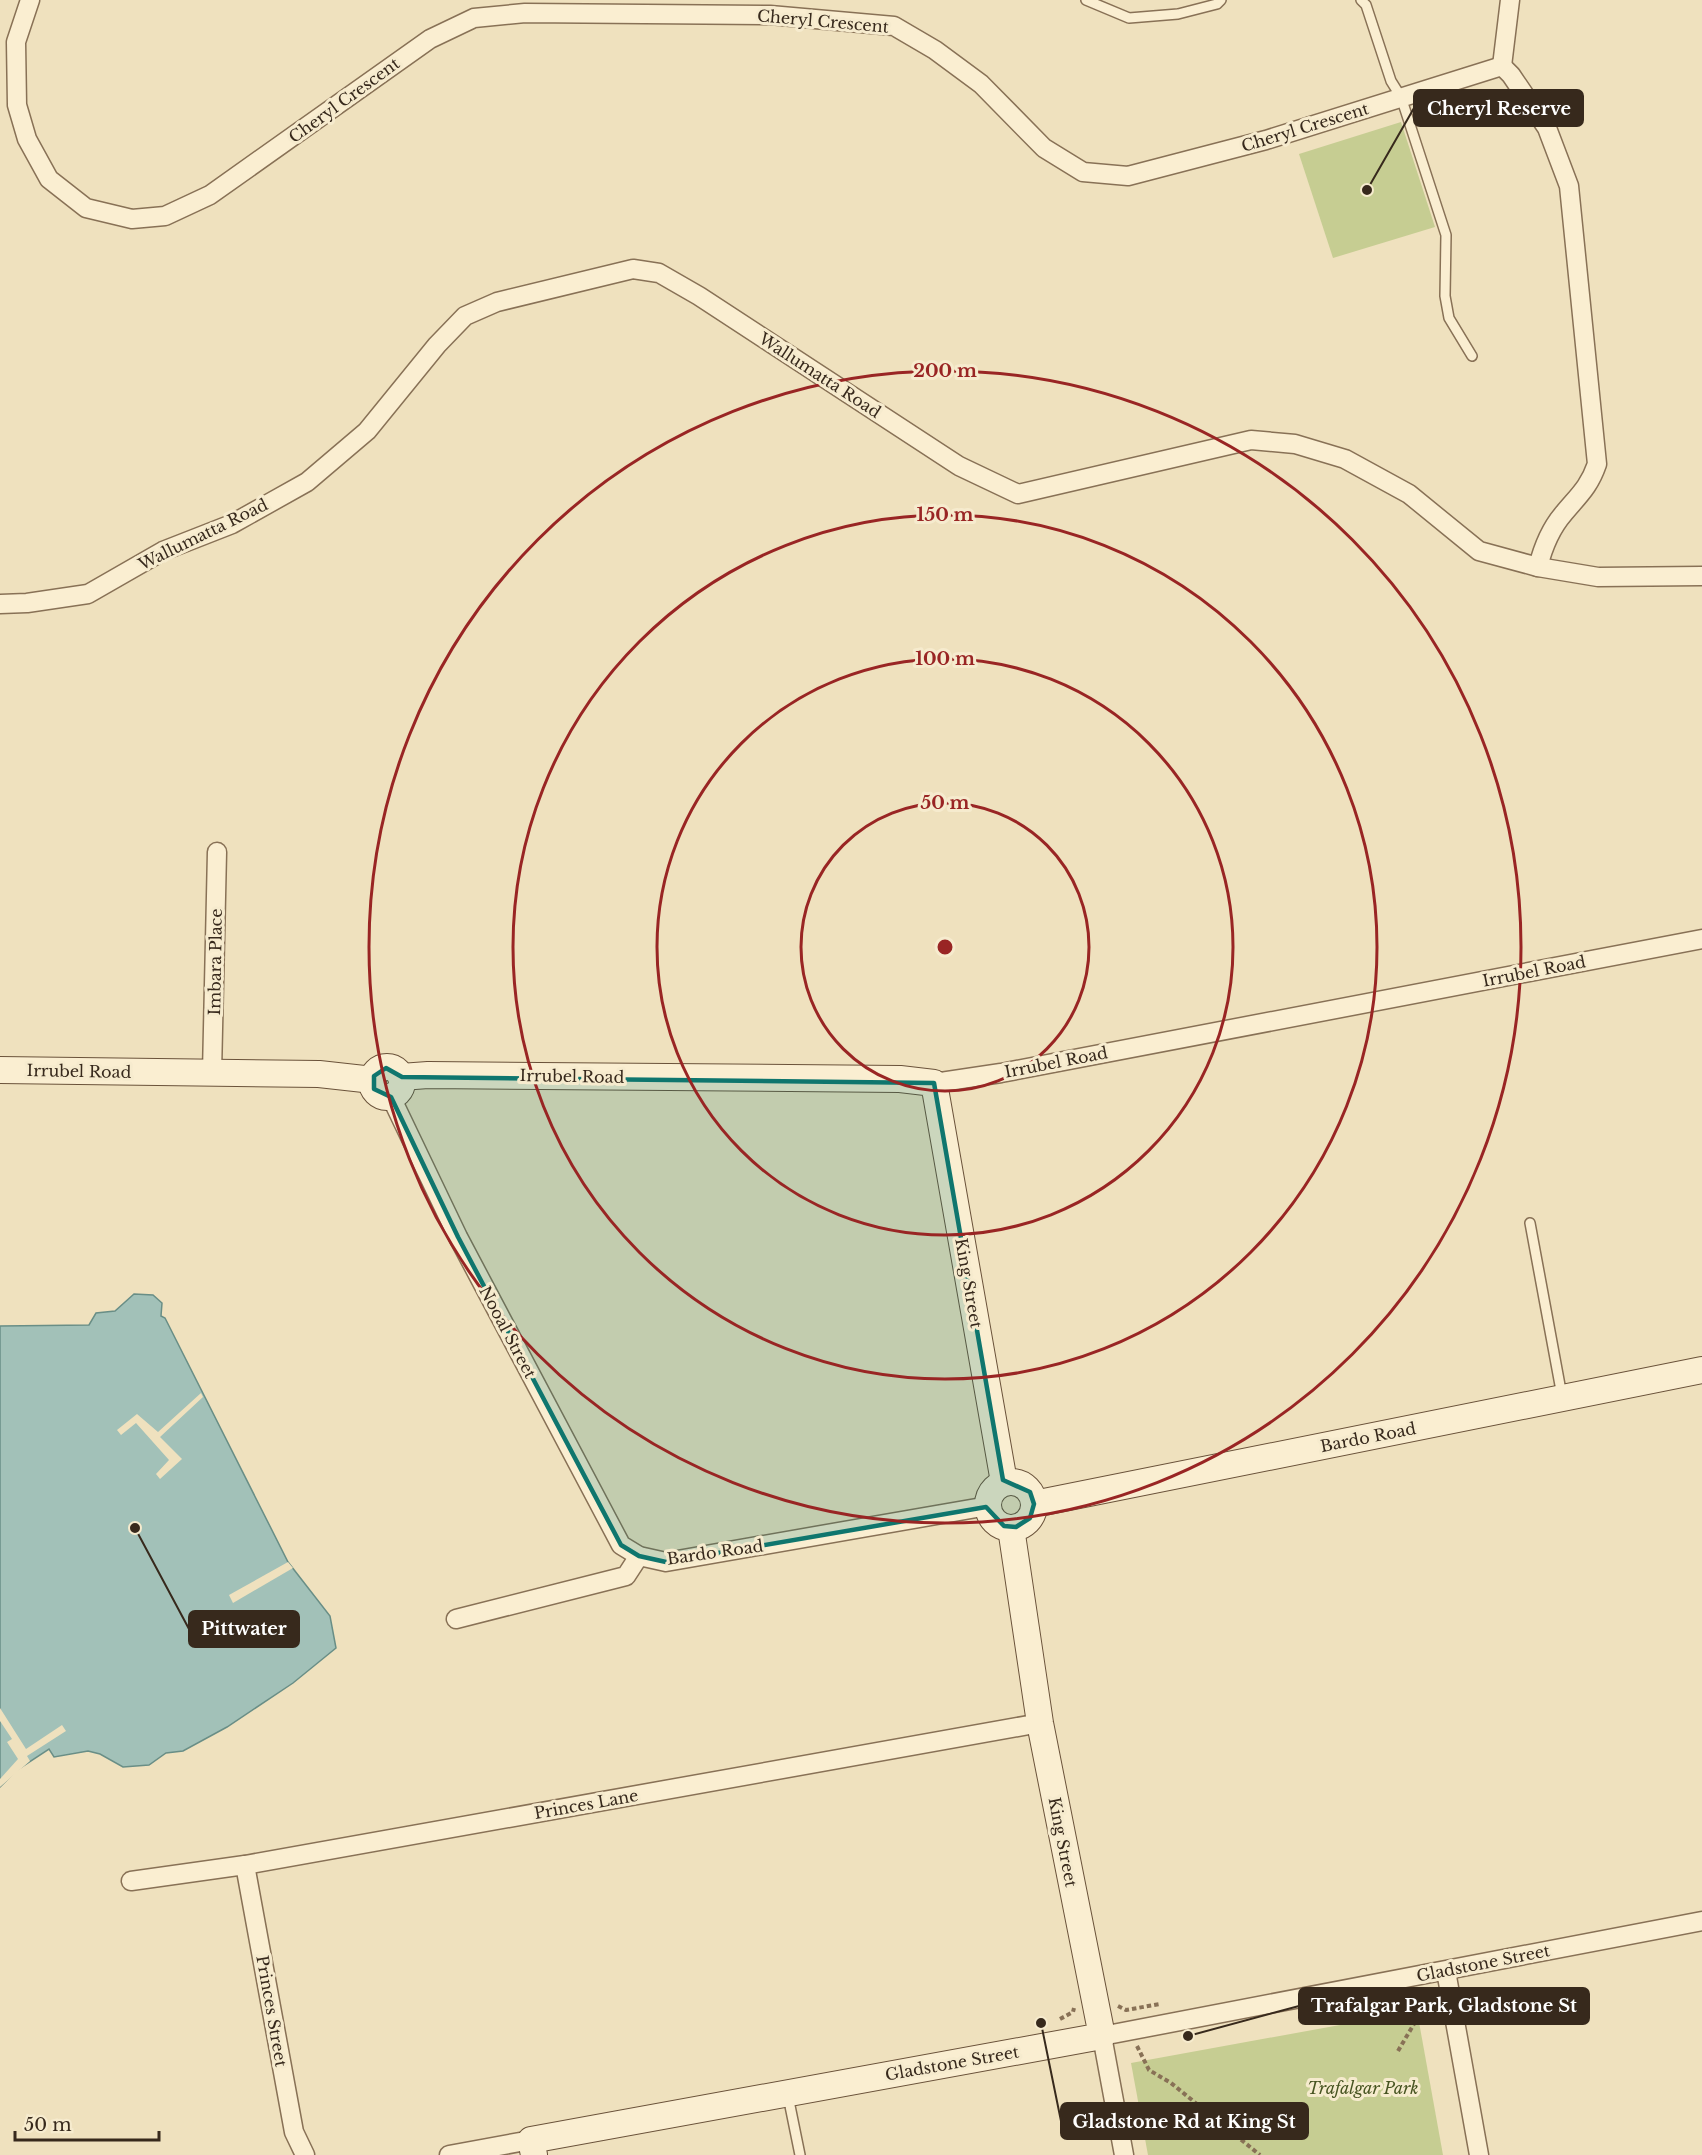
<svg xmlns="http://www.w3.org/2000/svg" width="1702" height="2155" viewBox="0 0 1702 2155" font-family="'Libre Baskerville',serif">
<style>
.green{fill:#c6cd92}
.water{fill:#a2c1b8;stroke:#698e86;stroke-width:1.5}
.pier{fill:#efe1be}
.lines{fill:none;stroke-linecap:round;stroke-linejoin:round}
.lane-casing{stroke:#887156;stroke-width:12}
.street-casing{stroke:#887156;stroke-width:21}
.secondary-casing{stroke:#6a523a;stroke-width:28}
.path{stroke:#887156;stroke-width:4;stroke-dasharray:4.5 3;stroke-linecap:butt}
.lane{stroke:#faeed1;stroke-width:9}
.street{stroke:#faeed1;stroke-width:18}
.secondary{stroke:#faeed1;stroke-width:26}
.marked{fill:#0f766e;fill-opacity:0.2;stroke:#0f766e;stroke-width:4.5;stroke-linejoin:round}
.ring{fill:none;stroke:#992524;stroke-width:3}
.labels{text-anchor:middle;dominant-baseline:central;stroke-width:6;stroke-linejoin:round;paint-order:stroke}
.street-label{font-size:16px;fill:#37291c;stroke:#f6ebce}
.park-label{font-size:16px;font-style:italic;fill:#475421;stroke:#f6ebce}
.centre{fill:#992524;stroke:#f6ebce;stroke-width:3}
.ring-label{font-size:18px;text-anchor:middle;font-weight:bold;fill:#992524;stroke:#f6ebce;stroke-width:6;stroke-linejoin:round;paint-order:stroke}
.leader{fill:none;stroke:#37291c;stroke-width:2}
.callout-dot{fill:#37291c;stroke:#f6ebce;stroke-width:2}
.callout{fill:#37291c;stroke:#37291c;stroke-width:2}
.callout-label{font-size:18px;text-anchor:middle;font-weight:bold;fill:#fff}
</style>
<rect width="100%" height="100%" fill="#efe1be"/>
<g class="green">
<polygon points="1401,122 1435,227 1333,258 1299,154"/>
<polygon points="1417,2011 1443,2155 1148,2155 1131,2063"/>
</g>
<polygon class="water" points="134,1294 153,1295 162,1303 161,1316 165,1318 288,1562 330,1616 336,1648 293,1683 227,1727 183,1751 166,1753 149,1765 123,1767 100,1754 88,1751 54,1757 49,1749 17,1770 0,1787 0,1326 89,1325 96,1313 115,1311"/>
<g class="pier">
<polygon points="201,1393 203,1397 160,1437 182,1459 160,1479 156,1474 169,1460 136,1423 121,1435 117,1430 137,1414 158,1432"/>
<polygon points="288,1562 293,1568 233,1603 229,1595"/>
<polygon points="0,1708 26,1749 62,1725 66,1731 27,1756 30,1761 0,1787 0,1779 18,1759 7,1742 12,1739 0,1721"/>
</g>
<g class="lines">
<defs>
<g id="lane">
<polyline points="1086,0 1129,18 1178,14 1217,4 1221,0"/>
<polyline points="1361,0 1366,5 1391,81 1401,97 1446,235 1445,296 1449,318 1472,356"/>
<polyline points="1530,1223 1562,1396"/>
<polyline points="788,2096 800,2155"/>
</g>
<g id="street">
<path d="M30,0L16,42L17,105L27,139L49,179L86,208L132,219L165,216L210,195L430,39L474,18L525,13L770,15L894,26L935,50L981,84L1044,148L1083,172L1128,176L1266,140L1502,66L1511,75L1547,128L1569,186L1597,464C1589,487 1579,495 1564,513C1550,529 1543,547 1538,567"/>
<polyline points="1502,66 1510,0"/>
<polyline points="0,604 27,603 88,594 163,551 232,524 307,482 367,431 437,345 465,316 497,302 633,269 659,273 699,296 959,466 1018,494 1251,440 1295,444 1345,459 1409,494 1479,551 1538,567 1598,577 1702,576"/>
<polyline points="212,1073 217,852"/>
<polyline points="934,1083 1001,1073 1702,939"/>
<polyline points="391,1097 458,1237 621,1545 639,1556 666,1562 988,1506"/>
<polyline points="456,1619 626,1576 639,1556"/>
<polyline points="245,1865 294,2132 305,2155"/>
<polyline points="131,1881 245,1865 1040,1723"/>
<polyline points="1446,1971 1479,2155"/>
<polyline points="449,2155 531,2140"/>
<polyline points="1124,2155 1102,2036 1702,1921"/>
</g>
<g id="secondary">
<circle cx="387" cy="1082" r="15"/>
<polyline points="0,1070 319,1074 373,1080"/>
<polyline points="401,1077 428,1075 900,1079 934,1083 1004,1482"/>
<circle cx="1011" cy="1505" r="23"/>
<polyline points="1034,1504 1702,1370"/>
<polyline points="534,2155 531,2140 1102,2036 1040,1723 1011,1528"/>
</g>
</defs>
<use href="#lane" class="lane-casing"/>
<use href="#street" class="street-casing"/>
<use href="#secondary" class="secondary-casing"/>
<g class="path">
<polyline points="1118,2006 1126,2010 1160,2004"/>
<polyline points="1060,2019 1073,2012 1074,2008"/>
<polyline points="1137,2046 1149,2070 1171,2083 1260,2155"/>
<polyline points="1398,2051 1431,1995"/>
</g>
<use href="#lane" class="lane"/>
<use href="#street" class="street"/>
<use href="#secondary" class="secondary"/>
</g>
<path class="marked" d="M386,1068L402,1077L934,1083L1003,1480L1030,1492L1034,1504L1030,1518L1016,1527L1004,1526L986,1507L666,1562L639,1556L621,1545L458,1237L391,1097L374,1089V1076Z"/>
<g class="ring">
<circle cx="945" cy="947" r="144"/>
<circle cx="945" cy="947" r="288"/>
<circle cx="945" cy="947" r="432"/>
<circle cx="945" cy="947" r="576"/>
</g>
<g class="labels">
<g class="street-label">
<text transform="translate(823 21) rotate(5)">Cheryl Crescent</text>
<text transform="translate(344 100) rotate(-36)">Cheryl Crescent</text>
<text transform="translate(1305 127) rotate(-17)">Cheryl Crescent</text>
<text transform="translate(820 375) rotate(33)">Wallumatta Road</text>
<text transform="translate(203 534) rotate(-26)">Wallumatta Road</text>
<text transform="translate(215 962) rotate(-89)">Imbara Place</text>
<text transform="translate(1534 971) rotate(-11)">Irrubel Road</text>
<text transform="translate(1056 1062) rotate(-11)">Irrubel Road</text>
<text transform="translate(79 1071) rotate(1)">Irrubel Road</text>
<text transform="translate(572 1076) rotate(1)">Irrubel Road</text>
<text transform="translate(969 1283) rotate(80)">King Street</text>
<text transform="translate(508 1332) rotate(62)">Nooal Street</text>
<text transform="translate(1368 1437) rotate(-11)">Bardo Road</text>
<text transform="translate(715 1552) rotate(-8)">Bardo Road</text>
<text transform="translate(586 1804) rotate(-10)">Princes Lane</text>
<text transform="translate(1063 1842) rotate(79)">King Street</text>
<text transform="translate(1483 1963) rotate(-11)">Gladstone Street</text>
<text transform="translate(272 2011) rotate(80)">Princes Street</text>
<text transform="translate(952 2063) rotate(-10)">Gladstone Street</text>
</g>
<g class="park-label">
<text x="1363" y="2088">Trafalgar Park</text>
</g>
</g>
<circle cx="945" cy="947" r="9" class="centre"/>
<g class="ring-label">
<text x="945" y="377">200 m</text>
<text x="945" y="521">150 m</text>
<text x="945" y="665">100 m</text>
<text x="945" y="809">50 m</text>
</g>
<path class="leader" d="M1367 190L1414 108M135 1528L189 1629M1188 2036L1299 2006M1041 2023L1061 2121"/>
<g class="callout-dot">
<circle cx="1367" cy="190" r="6"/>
<circle cx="135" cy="1528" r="6"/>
<circle cx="1188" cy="2036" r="6"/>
<circle cx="1041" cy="2023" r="6"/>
</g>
<g class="callout">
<rect x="1414" y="90" width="169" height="36" rx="6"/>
<rect x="189" y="1611" width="110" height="36" rx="6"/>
<rect x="1299" y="1988" width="290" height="36" rx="6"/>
<rect x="1061" y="2103" width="247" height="36" rx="6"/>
</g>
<g class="callout-label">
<text x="1499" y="115">Cheryl Reserve</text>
<text x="244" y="1635">Pittwater</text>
<text x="1444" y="2012">Trafalgar Park, Gladstone St</text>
<text x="1184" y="2128">Gladstone Rd at King St</text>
</g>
<path d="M15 2131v9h144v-9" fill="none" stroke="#37291c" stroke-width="3"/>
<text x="24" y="2131" font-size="18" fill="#37291c" stroke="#f6ebce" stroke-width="4.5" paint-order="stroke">50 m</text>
</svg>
